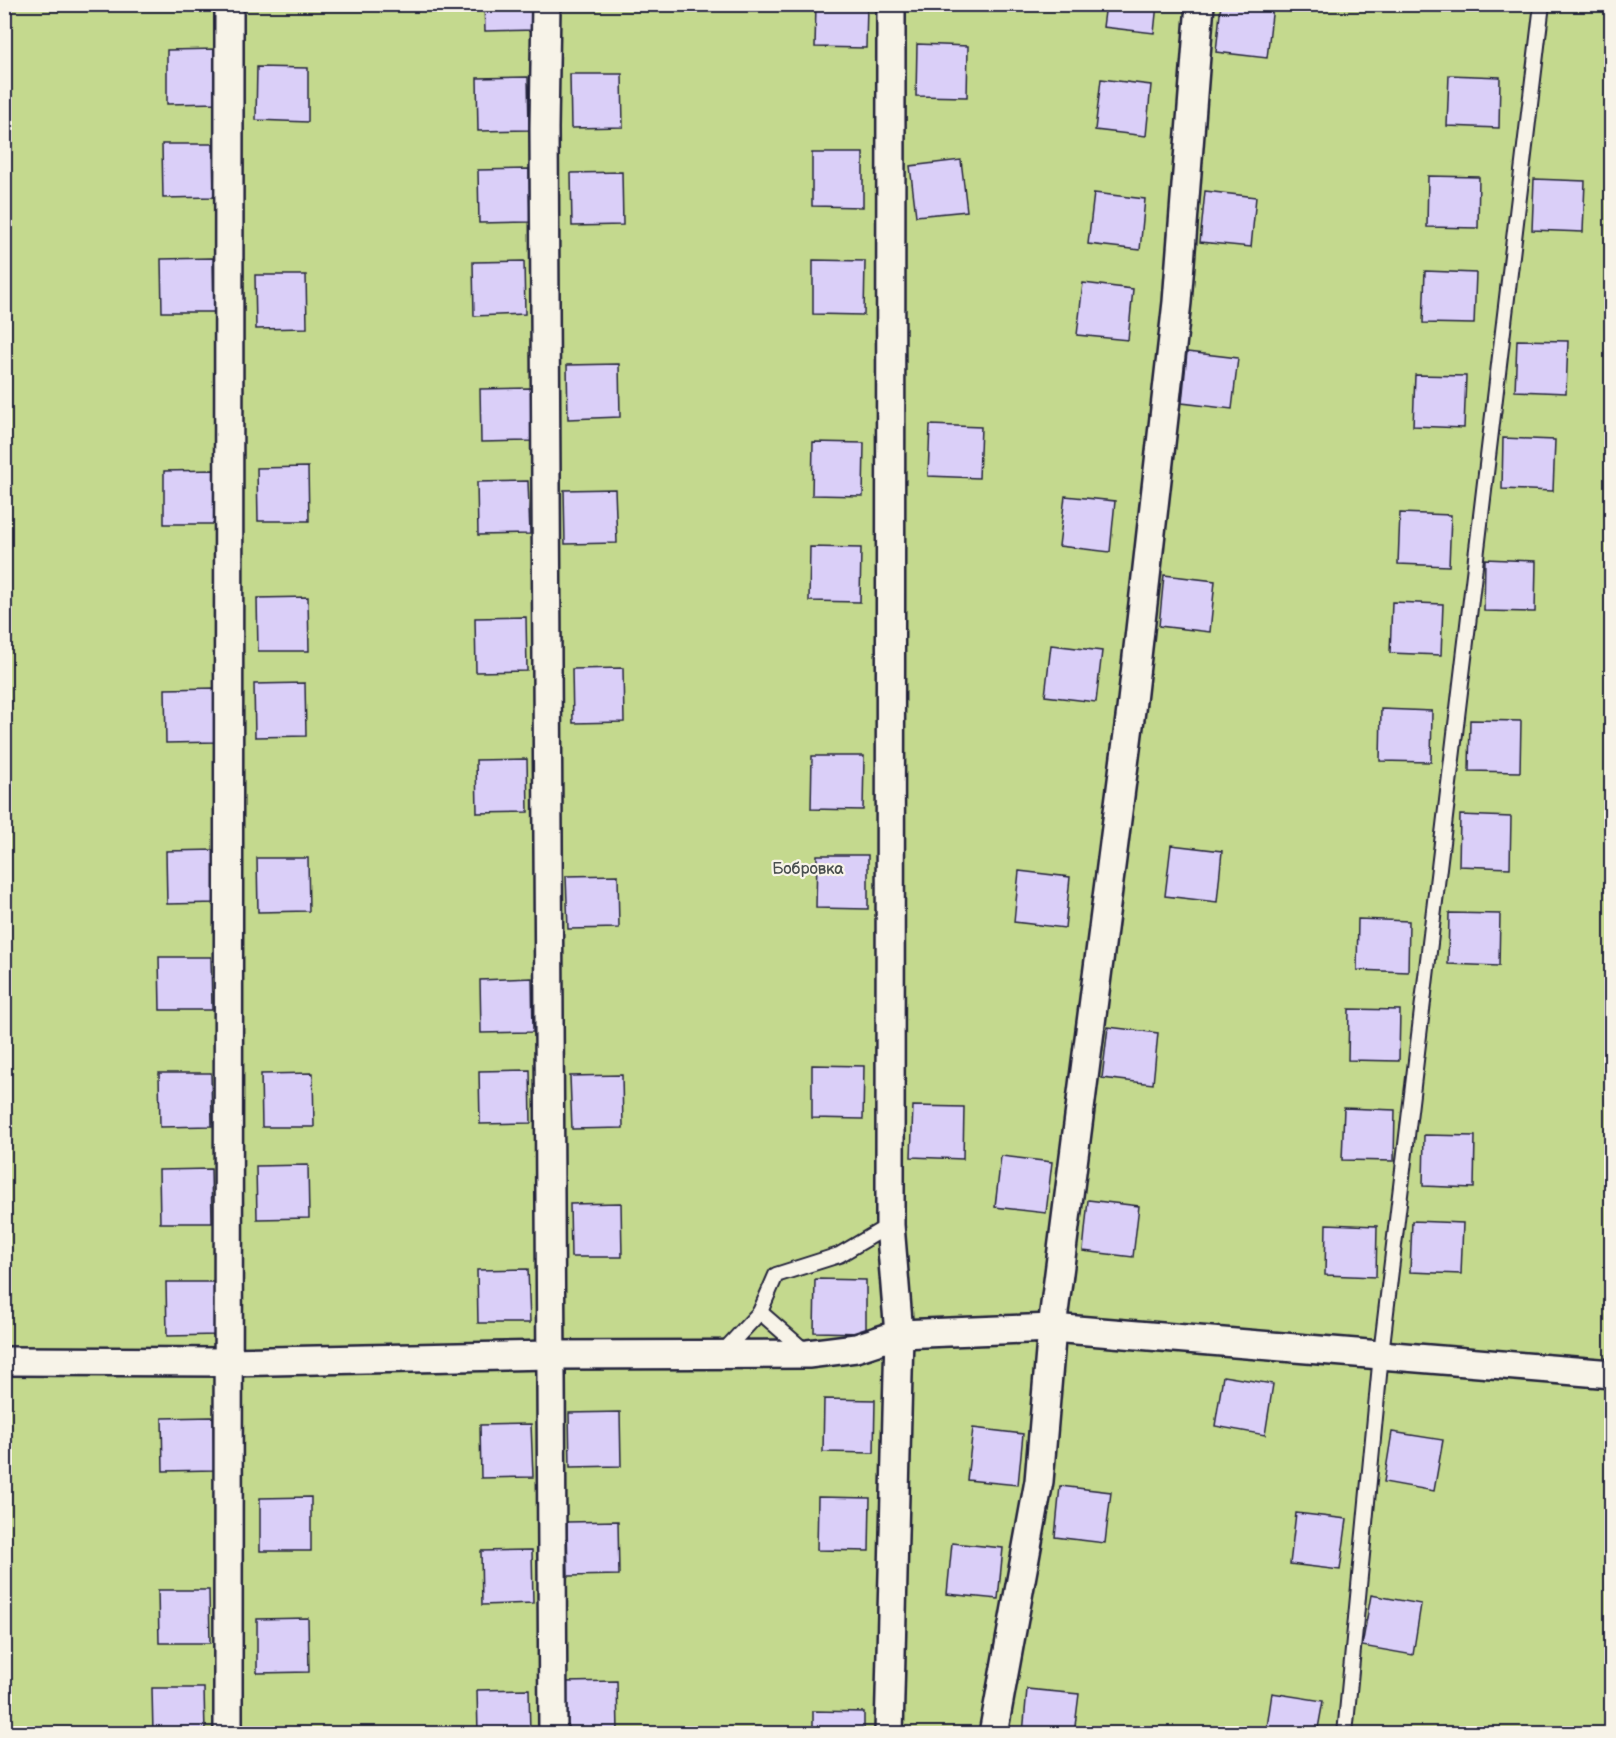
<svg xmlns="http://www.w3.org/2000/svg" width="1616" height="1738" viewBox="0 0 1616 1738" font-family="'Balsamiq Sans',sans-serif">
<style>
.green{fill:#c4d98e;stroke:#737e64;stroke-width:1.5}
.building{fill:#dacff8;stroke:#22223b;stroke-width:1.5}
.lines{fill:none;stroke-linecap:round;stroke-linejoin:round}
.service-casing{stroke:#22223b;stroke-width:18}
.minor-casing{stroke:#22223b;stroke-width:32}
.service{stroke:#f7f3e8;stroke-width:14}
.minor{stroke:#f7f3e8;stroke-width:27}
.labels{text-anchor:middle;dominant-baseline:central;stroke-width:4.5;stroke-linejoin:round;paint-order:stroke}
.park-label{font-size:16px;fill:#4a5050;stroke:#f7f3e8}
</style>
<rect width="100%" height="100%" fill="#f1eceb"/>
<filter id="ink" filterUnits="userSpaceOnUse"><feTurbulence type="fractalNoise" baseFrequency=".0167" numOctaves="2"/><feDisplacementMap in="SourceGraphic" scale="12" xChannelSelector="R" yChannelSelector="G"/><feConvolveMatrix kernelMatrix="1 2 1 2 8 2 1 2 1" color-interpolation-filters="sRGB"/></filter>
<g filter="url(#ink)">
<rect class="green" x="5" y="5" width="1606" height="1728"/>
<g class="building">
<polygon points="484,4 535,4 536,30 485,31"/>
<polygon points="816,4 867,4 866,48 815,47"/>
<polygon points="1106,4 1157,4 1154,33 1103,27"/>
<polygon points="1221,4 1273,6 1267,58 1216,52"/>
<polygon points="917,44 968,46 967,97 916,96"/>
<polygon points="218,49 219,103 167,104 167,50"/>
<polygon points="257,67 308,68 308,122 256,120"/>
<polygon points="570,74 622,74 623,127 571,128"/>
<polygon points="1449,75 1500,77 1499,128 1447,126"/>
<polygon points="528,77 529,130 478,131 477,78"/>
<polygon points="1101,79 1151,85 1146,136 1095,130"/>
<polygon points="162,144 213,144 214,197 163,198"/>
<polygon points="812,153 863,153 863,207 812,206"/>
<polygon points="961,160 967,211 916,216 910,166"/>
<polygon points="529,169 530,222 479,223 478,170"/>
<polygon points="622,172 623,225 572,226 571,173"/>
<polygon points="1428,176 1479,177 1478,228 1427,227"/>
<polygon points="1534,179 1585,181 1583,232 1532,230"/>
<polygon points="1205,191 1256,197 1251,247 1200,242"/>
<polygon points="1094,193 1145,199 1140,250 1088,244"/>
<polygon points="213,258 214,312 162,312 161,259"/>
<polygon points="813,260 865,261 864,315 813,314"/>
<polygon points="524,261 525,314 474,316 473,262"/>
<polygon points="1425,271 1476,273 1474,324 1423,323"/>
<polygon points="255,275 306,275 307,328 256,329"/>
<polygon points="1083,283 1133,289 1128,340 1077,335"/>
<polygon points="1517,340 1568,341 1566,393 1515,391"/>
<polygon points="1187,352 1238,358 1232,409 1182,403"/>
<polygon points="619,364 620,417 568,419 567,365"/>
<polygon points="1415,375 1466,376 1464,428 1413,426"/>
<polygon points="531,388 532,441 481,442 480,389"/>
<polygon points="930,425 981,427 979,478 928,476"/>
<polygon points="1503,438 1555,440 1553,491 1502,489"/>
<polygon points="813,442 864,443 863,496 812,495"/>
<polygon points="308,467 309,521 258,521 257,468"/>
<polygon points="215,470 215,524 164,524 164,471"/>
<polygon points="528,481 530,534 478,535 477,482"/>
<polygon points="615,489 617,543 565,544 564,490"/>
<polygon points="1065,496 1115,501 1110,552 1059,546"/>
<polygon points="1400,513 1451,515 1449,566 1398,564"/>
<polygon points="810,547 861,548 860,602 809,601"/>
<polygon points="1485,559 1536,561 1535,612 1484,611"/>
<polygon points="1164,575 1215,581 1210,632 1159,626"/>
<polygon points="308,597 309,651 258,651 257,598"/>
<polygon points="1392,602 1443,604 1441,655 1390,653"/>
<polygon points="526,617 527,671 476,672 475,618"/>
<polygon points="1051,645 1102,651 1096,702 1045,696"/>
<polygon points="623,668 624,722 573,723 572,669"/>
<polygon points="305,683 306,736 255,737 254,684"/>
<polygon points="217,688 217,742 166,743 165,689"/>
<polygon points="1381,709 1432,711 1431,762 1380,761"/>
<polygon points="1470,720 1521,721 1520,772 1469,771"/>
<polygon points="812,756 864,756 863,810 811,809"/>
<polygon points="527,759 528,812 477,813 476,760"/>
<polygon points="1460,815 1511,817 1510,868 1459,866"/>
<polygon points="1171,845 1222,851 1217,902 1165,896"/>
<polygon points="217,850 218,903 167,904 166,851"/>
<polygon points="817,855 868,855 868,909 816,908"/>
<polygon points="257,858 308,858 309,911 258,912"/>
<polygon points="1019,871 1070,877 1065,928 1014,922"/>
<polygon points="618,875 619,928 568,929 566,876"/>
<polygon points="1449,913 1500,914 1499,966 1448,964"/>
<polygon points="1358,919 1409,921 1408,972 1357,970"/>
<polygon points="159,957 211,957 212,1010 160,1010"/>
<polygon points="532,978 533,1032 481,1033 480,980"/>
<polygon points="1349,1009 1400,1010 1399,1061 1348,1060"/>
<polygon points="1108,1027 1158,1033 1153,1084 1102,1078"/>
<polygon points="812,1065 864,1066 863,1119 812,1118"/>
<polygon points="530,1070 531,1123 480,1124 479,1071"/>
<polygon points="159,1073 211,1073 212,1126 160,1127"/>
<polygon points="313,1073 314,1127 262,1127 261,1074"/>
<polygon points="622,1075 623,1128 572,1129 570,1076"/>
<polygon points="913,1106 964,1107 963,1159 911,1157"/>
<polygon points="1344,1108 1395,1110 1394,1161 1342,1160"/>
<polygon points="1424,1135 1475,1136 1474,1188 1423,1186"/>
<polygon points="1001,1156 1052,1162 1046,1213 995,1207"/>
<polygon points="308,1165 309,1218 257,1219 256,1166"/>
<polygon points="211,1169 212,1223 160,1223 159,1170"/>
<polygon points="1088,1200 1139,1206 1133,1257 1083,1251"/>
<polygon points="621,1203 622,1257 571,1257 570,1204"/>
<polygon points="1412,1221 1463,1223 1461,1274 1410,1272"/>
<polygon points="1326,1224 1377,1226 1376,1277 1325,1275"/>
<polygon points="528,1269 530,1323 478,1323 477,1270"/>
<polygon points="815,1279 866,1280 866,1333 814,1332"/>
<polygon points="166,1282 218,1282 218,1335 167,1336"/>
<polygon points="1223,1376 1273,1384 1265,1435 1215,1426"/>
<polygon points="824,1399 875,1400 874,1453 823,1452"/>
<polygon points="620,1412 621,1466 570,1467 569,1413"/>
<polygon points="213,1417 214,1470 163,1471 162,1418"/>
<polygon points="531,1424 533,1477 481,1478 480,1425"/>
<polygon points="973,1428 1023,1434 1018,1485 967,1480"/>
<polygon points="1392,1432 1443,1440 1434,1491 1384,1482"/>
<polygon points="1060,1486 1111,1492 1105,1543 1055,1537"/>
<polygon points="311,1497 311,1551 260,1551 260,1498"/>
<polygon points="818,1497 870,1498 869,1551 817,1550"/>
<polygon points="1296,1513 1347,1519 1340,1570 1290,1564"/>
<polygon points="618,1521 619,1575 568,1576 567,1522"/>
<polygon points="952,1543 1003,1548 998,1599 947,1594"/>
<polygon points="532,1550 533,1603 482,1605 481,1551"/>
<polygon points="158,1590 209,1590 210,1643 159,1643"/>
<polygon points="1371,1595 1421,1604 1413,1655 1362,1646"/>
<polygon points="308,1618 309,1672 257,1673 257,1619"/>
<polygon points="617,1681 618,1734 566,1734 565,1682"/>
<polygon points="152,1688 204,1688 205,1734 153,1734"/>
<polygon points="529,1689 530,1734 478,1734 477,1690"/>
<polygon points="1027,1689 1079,1694 1074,1734 1023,1734"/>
<polygon points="1272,1693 1323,1701 1317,1734 1266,1734"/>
<polygon points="813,1711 864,1712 864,1734 813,1734"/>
</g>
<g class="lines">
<defs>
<g id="service">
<polyline points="760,1312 806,1352"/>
<polyline points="722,1353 760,1312 776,1275 839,1255 890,1225"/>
<polyline points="1345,1734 1381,1354 1542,4"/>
</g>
<g id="minor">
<polyline points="546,4 544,128 553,1734"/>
<polyline points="4,1361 228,1362 551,1355 808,1354 856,1348 899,1334 1052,1328 1612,1374"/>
<polyline points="228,1734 229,4"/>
<polyline points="889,1734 899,1334 890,1225 891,4"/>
<polyline points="993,1734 1039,1481 1052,1328 1131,710 1177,302 1200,4"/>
</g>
</defs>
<use href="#service" class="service-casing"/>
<use href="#minor" class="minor-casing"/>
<use href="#service" class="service"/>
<use href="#minor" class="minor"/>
</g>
</g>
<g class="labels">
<g class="park-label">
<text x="808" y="869">Бобровка</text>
</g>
</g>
<rect width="1616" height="1738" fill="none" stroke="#f7f3e8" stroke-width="24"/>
<rect x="12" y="12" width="1592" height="1714" fill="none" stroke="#22223b" stroke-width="2" filter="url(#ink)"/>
</svg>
